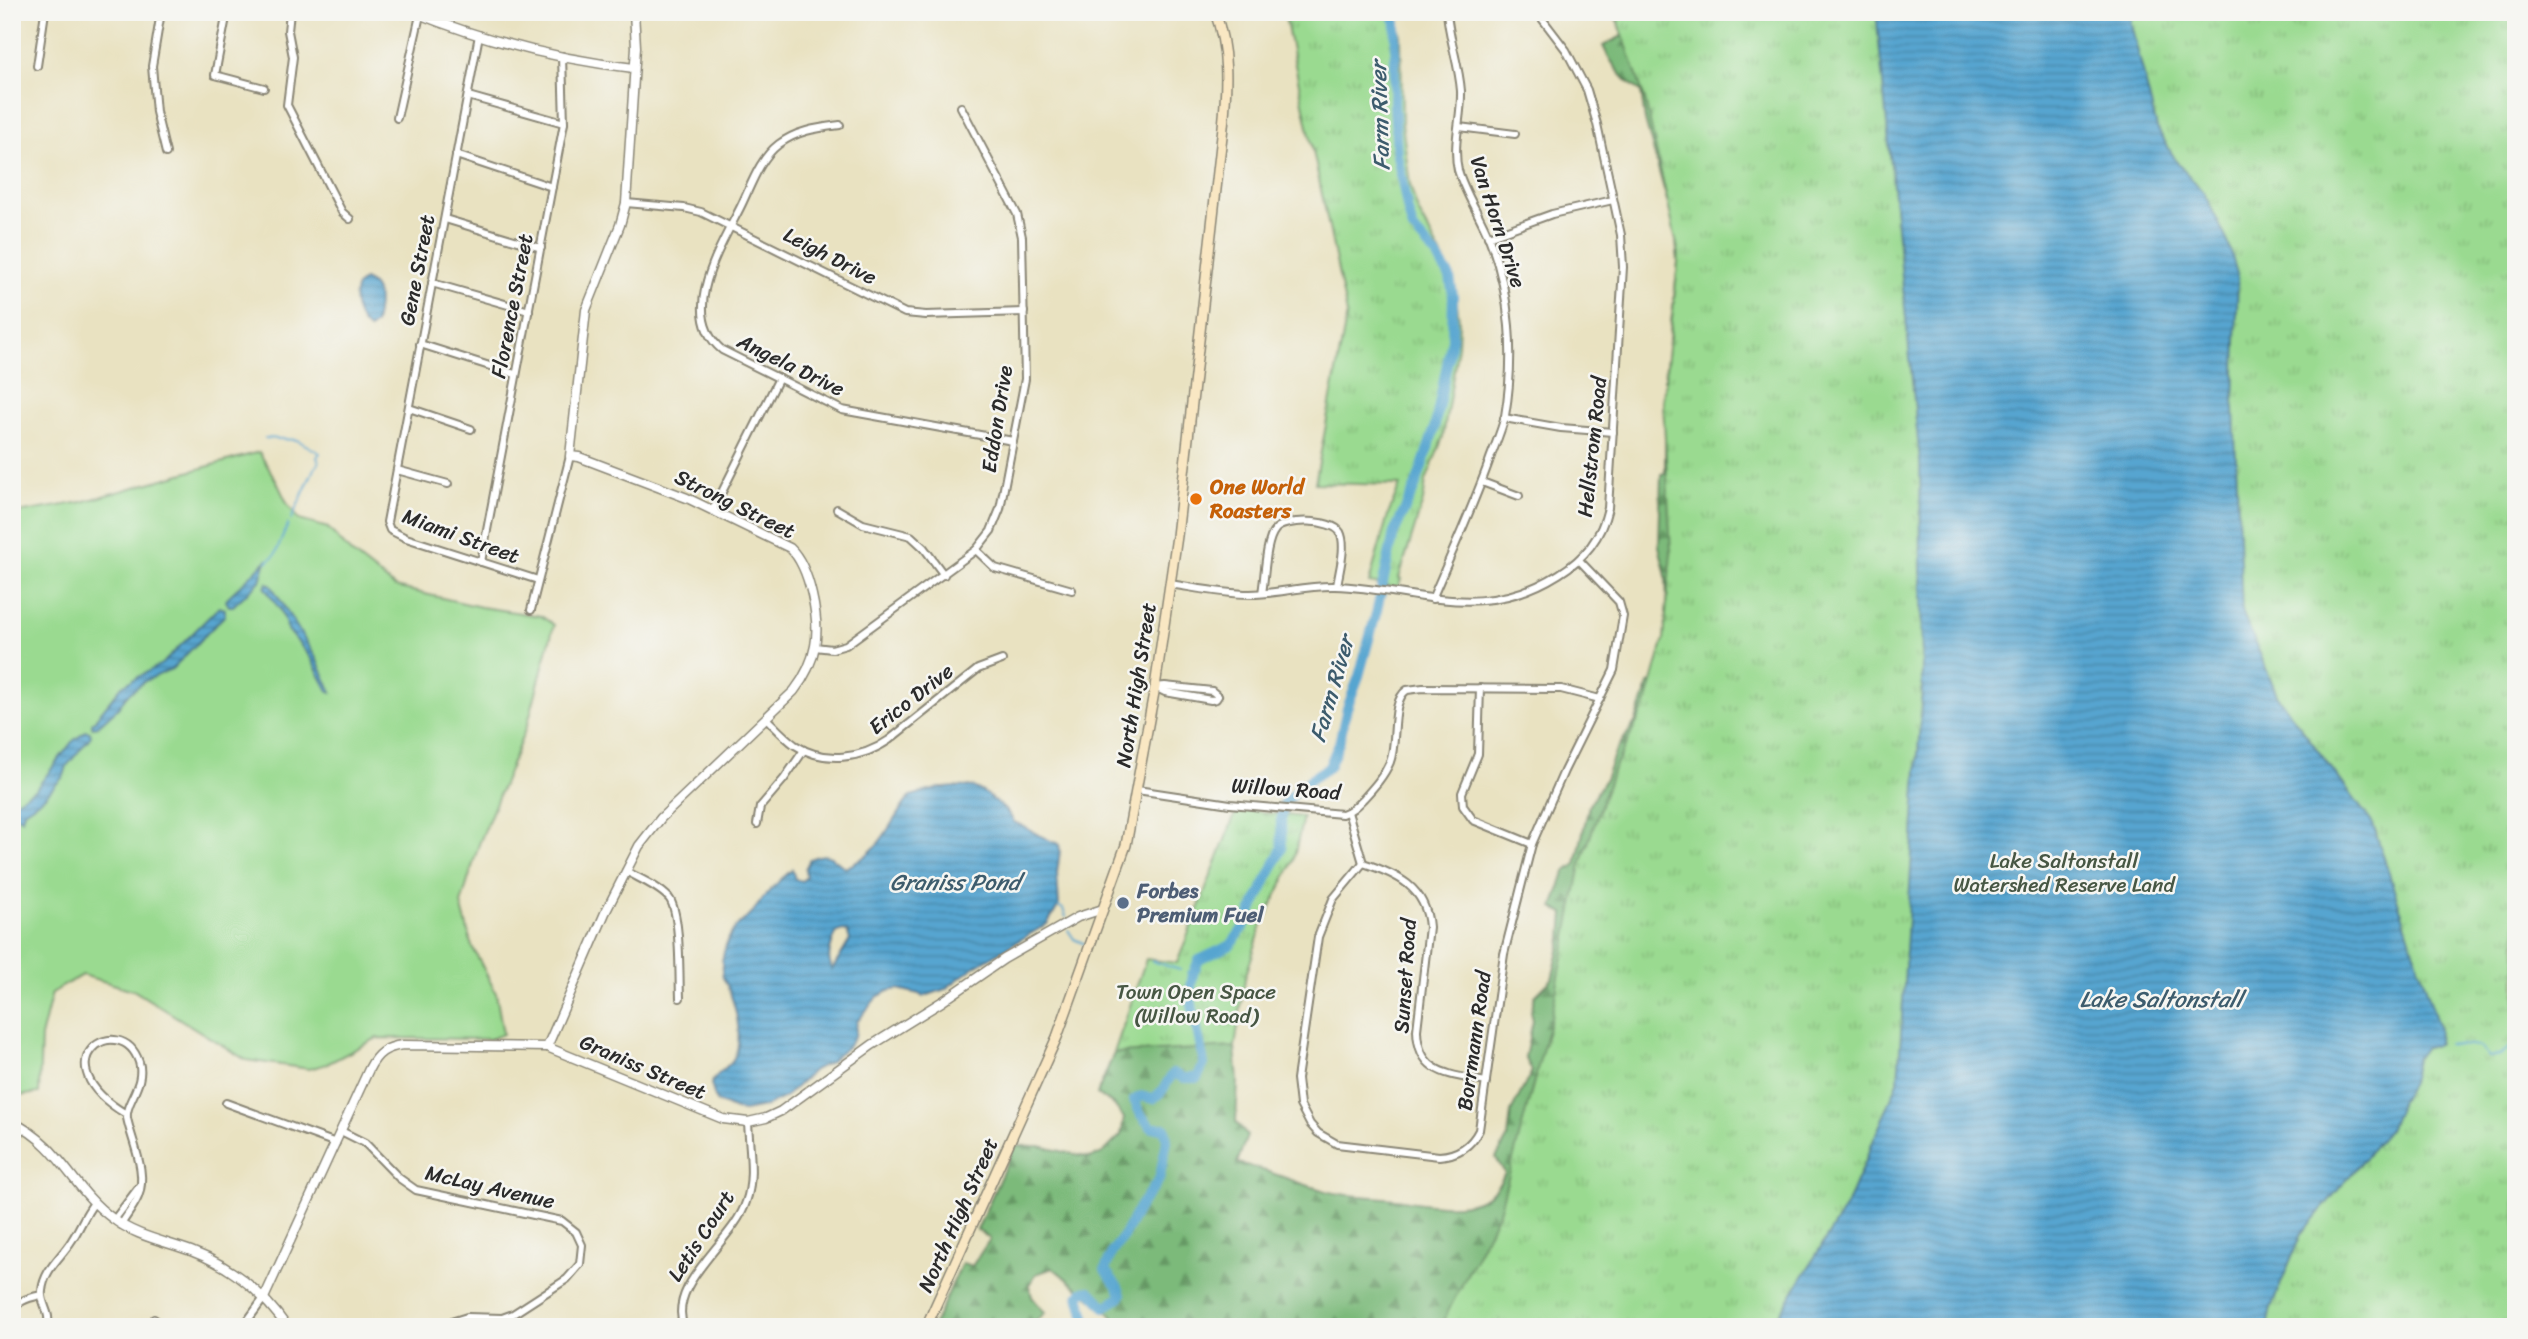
<svg xmlns="http://www.w3.org/2000/svg" width="2528" height="1339" viewBox="0 0 2528 1339" font-family="Sriracha,sans-serif">
<style>
.grass{fill:#9ada90;stroke:#62825e;stroke-width:2}
.forest{fill:url(#forest-firs);stroke:#537252;stroke-width:2}
.park{fill:url(#park-tufts);stroke:#62825e;stroke-width:2}
.water{fill:url(#water-rules);stroke:#41687e;stroke-width:2;fill-rule:evenodd}
.lines{fill:none;stroke-linecap:round;stroke-linejoin:round}
.stream{stroke:#57a5d0;stroke-width:2}
.river{stroke:#57a5d0;stroke-width:10}
.minor-casing{stroke:#8a8676;stroke-width:10}
.tertiary-casing{stroke:#8a8676;stroke-width:11}
.secondary-casing{stroke:#8a8676;stroke-width:12}
.minor{stroke:#fff;stroke-width:6}
.tertiary{stroke:#fff;stroke-width:8}
.secondary{stroke:#f9e7c3;stroke-width:9}
.food-dot{fill:#e8710a;stroke:#f6f6f2;stroke-width:2.5}
.service-dot{fill:#5c6f8a;stroke:#f6f6f2;stroke-width:2.5}
.labels{text-anchor:middle;dominant-baseline:central;stroke-width:5;stroke-linejoin:round;paint-order:stroke}
.street-label{font-size:21px;fill:#2b2b2b;stroke:#f6f6f2}
.food-label{font-size:21px;font-weight:bold;fill:#c56008;stroke:#f6f6f2;text-anchor:start}
.park-label{font-size:21px;fill:#475744;stroke:#f6f6f2}
.service-label{font-size:21px;font-weight:bold;fill:#4e5e75;stroke:#f6f6f2;text-anchor:start}
.water-label{font-size:23px;font-style:italic;fill:#3d5c6d;stroke:#f6f6f2}
</style>
<defs>
<pattern id="forest-firs" width="22" height="20" patternUnits="userSpaceOnUse" patternTransform="scale(1.75)"><rect width="22" height="20" fill="#7bba7a"/><path d="M5 1l3.5 6h-7zM16 11l3.5 6h-7z" fill="#659764"/></pattern>
<pattern id="park-tufts" width="24" height="20" patternUnits="userSpaceOnUse" patternTransform="scale(1.75)"><rect width="24" height="20" fill="#9ada90"/><path d="M3 7l-1-3M5 7V3M7 7l1-3M15 17l-1-3M17 17v-4M19 17l1-3" fill="none" stroke="#85bb7c"/></pattern>
<pattern id="water-rules" width="6" height="5" patternUnits="userSpaceOnUse" patternTransform="scale(1.75)"><rect width="6" height="5" fill="#57a5d0"/><path d="M0 2.5h6" fill="none" stroke="#4887a9"/></pattern>
</defs>
<rect width="100%" height="100%" fill="#f6f6f2"/>
<filter id="ink" filterUnits="userSpaceOnUse"><feTurbulence type="fractalNoise" baseFrequency=".0143" numOctaves="2"/><feDisplacementMap in="SourceGraphic" scale="14" xChannelSelector="R" yChannelSelector="G"/><feConvolveMatrix kernelMatrix="1 2 1 2 8 2 1 2 1" color-interpolation-filters="sRGB"/></filter>
<filter id="wash" filterUnits="userSpaceOnUse"><feTurbulence type="fractalNoise" baseFrequency=".00686" numOctaves="4" result="noise"/><feDisplacementMap in="SourceGraphic" scale="28" xChannelSelector="R" yChannelSelector="G"/><feGaussianBlur stdDeviation="1.57" result="paint"/><feColorMatrix in="noise" values="0 0 0 0 0 0 0 0 0 0 0 0 0 0 0 0 0 1.4 0 .05"/><feComposite in="paint" operator="in"/></filter>
<g filter="url(#wash)">
<rect width="100%" height="100%" fill="#e9e2c1"/>
<polygon class="grass" points="259,452 277,482 287,503 299,520 328,528 351,553 395,587 481,607 541,616 554,625 528,723 479,844 461,904 472,946 496,993 503,1034 491,1039 377,1038 327,1064 309,1069 246,1060 133,990 82,975 52,993 41,1037 39,1093 12,1097 12,514 82,502"/>
<path class="forest" d="M1611,12H1876L1772,1327H1121L1109,1313L1053,1268L1036,1274L1029,1285L1032,1297L1045,1313L1029,1327H933L962,1263L972,1266L990,1239L977,1230L1014,1146H1040L1090,1158L1103,1153L1121,1135L1124,1118L1114,1105L1097,1094L1114,1053L1235,1047L1238,1081L1236,1122L1247,1136L1237,1163C1269,1170 1298,1184 1330,1192C1351,1197 1374,1196 1395,1199C1434,1204 1486,1219 1505,1173L1496,1158L1508,1137L1511,1112L1532,1071L1525,1057L1533,1021L1531,1011L1535,996L1552,979L1562,939L1564,913L1553,908L1565,872L1576,864L1589,805L1605,779L1615,752L1636,721L1649,683L1656,682L1668,626L1666,576L1659,546L1661,474L1665,473V374L1678,263L1675,230L1645,120L1641,91C1623,81 1612,65 1603,46L1624,35L1614,14L1611,15Z"/>
<g class="park">
<polygon points="1284,12 1394,12 1401,34 1402,123 1410,185 1418,211 1449,270 1456,296 1459,320 1458,346 1443,437 1426,481 1423,501 1399,578 1401,579 1398,588 1369,583 1388,515 1400,485 1315,483 1347,314"/>
<polygon points="1615,12 2516,12 2516,1327 1440,1327 1499,1212 1551,1018 1581,864 1612,773 1646,704 1664,639 1671,552 1663,401 1679,254 1645,99"/>
<polygon points="1237,809 1303,817 1293,862 1262,925 1245,978 1235,1047 1114,1053 1146,959 1177,963"/>
</g>
<g class="water">
<polygon points="1876,12 2131,12 2131,24 2157,128 2178,164 2204,193 2228,242 2238,277 2234,407 2242,611 2278,697 2373,824 2439,1028 2438,1043 2434,1047 2425,1047 2416,1059 2411,1083 2400,1102 2390,1128 2301,1234 2271,1308 2267,1327 1772,1327 1846,1206 1898,1082 1922,687 1920,462"/>
<path d="M364,280C383,287 378,308 375,324L369,329C355,321 347,289 364,280Z"/>
<polygon points="266,561 260,581 233,606 229,606 226,601 228,597"/>
<polygon points="267,583 271,585 316,658 332,692 328,691 310,657 288,630 281,611 265,588"/>
<polygon points="219,607 225,609 225,615 172,669 145,681 126,696 118,708 98,726 92,727 92,723 122,686 163,663"/>
<polygon points="86,731 90,732 91,736 67,766 64,776 43,798 24,811 22,819 15,815 12,817 12,803 36,789 72,742"/>
<path d="M940,788C950,788 966,785 975,788C987,793 1009,811 1014,822C1030,829 1043,839 1059,844L1060,851L1057,873L1059,905L1047,924L974,967L945,989L923,997L919,994L898,989L888,991L877,997L857,1022L855,1036L848,1046L830,1062L814,1070L785,1097L764,1107L744,1111L735,1110L716,1101L711,1084C716,1072 730,1068 735,1056C743,1037 736,1006 728,988C728,987 724,979 723,978C719,962 726,939 736,927C741,922 748,918 752,913C764,896 775,883 792,870L795,879L802,881L806,877L805,869L810,859C829,851 831,857 845,868C885,850 886,825 911,796ZM843,930L847,931L850,940L832,970C826,959 831,943 837,932Z"/>
</g>
<g class="lines">
<g class="stream">
<polyline points="265,438 297,440 320,453 317,457 319,463 314,469 291,520"/>
<polyline points="267,562 275,555 288,524"/>
<polyline points="1058,906 1063,909 1066,917"/>
<polyline points="1068,930 1074,939 1085,944"/>
<polyline points="1152,961 1180,970"/>
<polyline points="1188,972 1193,974"/>
<polyline points="2447,1044 2480,1047 2489,1057 2500,1055 2509,1048 2516,1049"/>
</g>
<polyline class="river" points="1083,1327 1086,1320 1079,1296 1082,1292 1090,1291 1105,1307 1118,1299 1121,1295 1118,1287 1105,1270 1112,1252 1123,1237 1141,1204 1159,1180 1167,1141 1165,1128 1152,1128 1141,1115 1134,1100 1141,1096 1153,1099 1162,1091 1173,1073 1184,1078 1197,1078 1204,1064 1190,994 1193,974 1199,960 1231,945 1244,927 1282,848 1281,821 1284,803 1312,778 1329,767 1339,743 1347,708 1359,676 1377,610 1394,533 1416,485 1434,430 1452,339 1453,296 1450,277 1435,254 1413,229 1408,212 1397,155 1394,103 1396,23 1391,12"/>
</g>
</g>
<g filter="url(#ink)">
<g class="lines">
<defs>
<g id="minor">
<polyline points="161,12 152,66 156,112 166,153"/>
<polyline points="227,12 215,75 264,88"/>
<polyline points="290,12 288,31 293,57 287,105 342,212 350,219"/>
<polyline points="479,35 387,522 390,530 406,538 538,580"/>
<polyline points="37,66 45,12"/>
<polyline points="468,96 564,123"/>
<polyline points="397,118 420,15"/>
<path d="M840,125C818,128 798,130 779,144C759,159 751,186 740,208C721,246 678,314 722,350L842,410L1013,441"/>
<polyline points="1459,127 1515,134"/>
<polyline points="456,155 552,187"/>
<polyline points="626,203 684,208 701,212 905,313 926,315 1024,312"/>
<polyline points="445,219 541,248"/>
<polyline points="1488,237 1552,214 1613,200"/>
<polyline points="432,283 529,311"/>
<polyline points="420,344 515,374"/>
<polyline points="409,408 471,429"/>
<polyline points="1504,418 1561,428 1613,432"/>
<polyline points="397,470 448,484"/>
<polyline points="1482,482 1519,496"/>
<polyline points="837,509 863,524 911,536 924,548 944,575"/>
<polyline points="713,510 779,378"/>
<polyline points="976,550 995,568 1072,590"/>
<polyline points="481,562 564,123 562,56"/>
<path d="M1170,584C1196,588 1224,594 1250,594C1278,594 1306,585 1335,586C1418,589 1480,624 1559,574C1585,558 1601,538 1608,508L1623,267L1621,235L1597,124L1587,90L1566,50L1537,12"/>
<path d="M1262,593C1265,578 1265,542 1275,530C1284,518 1332,519 1340,532C1347,546 1339,571 1337,586"/>
<path d="M1432,599C1452,552 1474,505 1491,456C1496,443 1502,429 1505,416C1515,357 1511,294 1489,238C1480,215 1465,194 1458,170C1452,144 1462,117 1461,91C1459,64 1449,39 1447,12"/>
<polyline points="531,610 570,456"/>
<polyline points="815,647 832,649 846,645 976,550 991,531 1000,509 1025,379 1022,237 1017,214 961,107"/>
<polygon points="1165,686 1212,691 1218,696 1216,699 1211,700 1165,692 1155,687"/>
<polyline points="1480,688 1478,754 1462,793 1463,806 1473,820 1532,844"/>
<path d="M767,719C776,728 785,738 795,745C824,764 862,759 889,740L978,669L1002,660"/>
<path d="M1137,790L1230,804L1342,814C1352,811 1357,805 1364,798C1374,787 1384,776 1390,762C1398,742 1390,701 1407,690L1423,688L1561,689L1600,699"/>
<polyline points="1348,812 1363,863"/>
<polyline points="757,824 760,807 784,779 804,750"/>
<path d="M1363,863L1333,899L1318,937L1297,1079L1300,1105L1310,1124L1318,1133L1337,1144L1439,1156C1457,1155 1471,1146 1479,1130L1504,954L1532,844L1564,771L1614,670L1623,616L1619,602L1579,560"/>
<path d="M1363,863C1397,874 1426,887 1429,927L1417,1030C1418,1075 1450,1074 1486,1082"/>
<path d="M626,871C640,879 658,886 669,898C681,913 679,977 680,998"/>
<polyline points="226,1103 336,1143"/>
<polyline points="341,1131 365,1143 399,1178 416,1190 562,1221 576,1232 582,1245 580,1264 567,1279 513,1314 502,1318 467,1317 435,1327"/>
<polyline points="114,1220 139,1187"/>
<path d="M121,1225C126,1216 134,1207 138,1197C148,1172 132,1143 127,1118C124,1103 146,1085 139,1062C121,1009 37,1061 126,1114"/>
<polyline points="154,1319 165,1327"/>
<path d="M18,1327L12,1316C14,1301 28,1298 41,1295"/>
<path d="M47,1327C52,1312 40,1304 42,1291C44,1269 61,1258 72,1240C80,1228 85,1214 94,1203"/>
<polyline points="243,1327 264,1298"/>
<path d="M684,1327C666,1284 734,1241 746,1202C755,1178 749,1147 748,1122"/>
</g>
<g id="tertiary">
<path d="M413,12C483,40 559,60 634,68"/>
<path d="M547,1047L605,913L639,846L661,818L794,691C804,678 812,663 815,646C820,620 810,567 790,548L687,498L579,457L570,456L586,310L620,225L626,203L636,47L634,12"/>
<path d="M12,1122C61,1145 72,1189 112,1218C135,1236 164,1241 191,1251C231,1266 263,1292 287,1327"/>
<path d="M264,1298L369,1069C377,1053 386,1047 403,1045L547,1047L723,1119L748,1122L766,1118L781,1111L872,1045L943,1001L1004,959L1078,917L1103,909"/>
</g>
<path id="secondary" d="M926,1327L1057,1037L1126,845L1155,687L1177,536L1223,127C1227,88 1229,50 1215,12"/>
</defs>
<use href="#minor" class="minor-casing"/>
<use href="#tertiary" class="tertiary-casing"/>
<use href="#secondary" class="secondary-casing"/>
<use href="#minor" class="minor"/>
<use href="#tertiary" class="tertiary"/>
<use href="#secondary" class="secondary"/>
</g>
</g>
<circle class="food-dot" cx="1196" cy="499" r="7"/>
<circle class="service-dot" cx="1123" cy="903" r="7"/>
<g class="labels">
<g class="street-label">
<text transform="translate(1498 222) rotate(72)">Van Horn Drive</text>
<text transform="translate(830 256) rotate(27)">Leigh Drive</text>
<text transform="translate(417 270) rotate(-79)">Gene Street</text>
<text transform="translate(512 306) rotate(-79)">Florence Street</text>
<text transform="translate(791 365) rotate(26)">Angela Drive</text>
<text transform="translate(997 419) rotate(-81)">Eddon Drive</text>
<text transform="translate(1592 447) rotate(-84)">Hellstrom Road</text>
<text transform="translate(735 504) rotate(26)">Strong Street</text>
<text transform="translate(461 536) rotate(20)">Miami Street</text>
<text transform="translate(1136 685) rotate(-81)">North High Street</text>
<text transform="translate(911 699) rotate(-38)">Erico Drive</text>
<text transform="translate(1286 789) rotate(4)">Willow Road</text>
<text transform="translate(1405 976) rotate(-86)">Sunset Road</text>
<text transform="translate(1474 1041) rotate(-82)">Borrmann Road</text>
<text transform="translate(643 1067) rotate(23)">Graniss Street</text>
<text transform="translate(490 1187) rotate(13)">McLay Avenue</text>
<text transform="translate(958 1215) rotate(-66)">North High Street</text>
<text transform="translate(701 1236) rotate(-57)">Letis Court</text>
</g>
<g class="food-label">
<text x="1210" y="487">One World<tspan x="1210" dy="24">Roasters</tspan></text>
</g>
<g class="park-label">
<text x="2064" y="861">Lake Saltonstall<tspan x="2064" dy="24">Watershed Reserve Land</tspan></text>
<text x="1196" y="992">Town Open Space<tspan x="1196" dy="24">(Willow Road)</tspan></text>
</g>
<g class="service-label">
<text x="1137" y="891">Forbes<tspan x="1137" dy="24">Premium Fuel</tspan></text>
</g>
<g class="water-label">
<text transform="translate(1380 116) rotate(-92)">Farm River</text>
<text transform="translate(1332 689) rotate(-74)">Farm River</text>
<text x="955" y="882">Graniss Pond</text>
<text x="2161" y="999">Lake Saltonstall</text>
</g>
</g>
<rect width="2528" height="1339" fill="none" stroke="#f6f6f2" stroke-width="42"/>
</svg>
